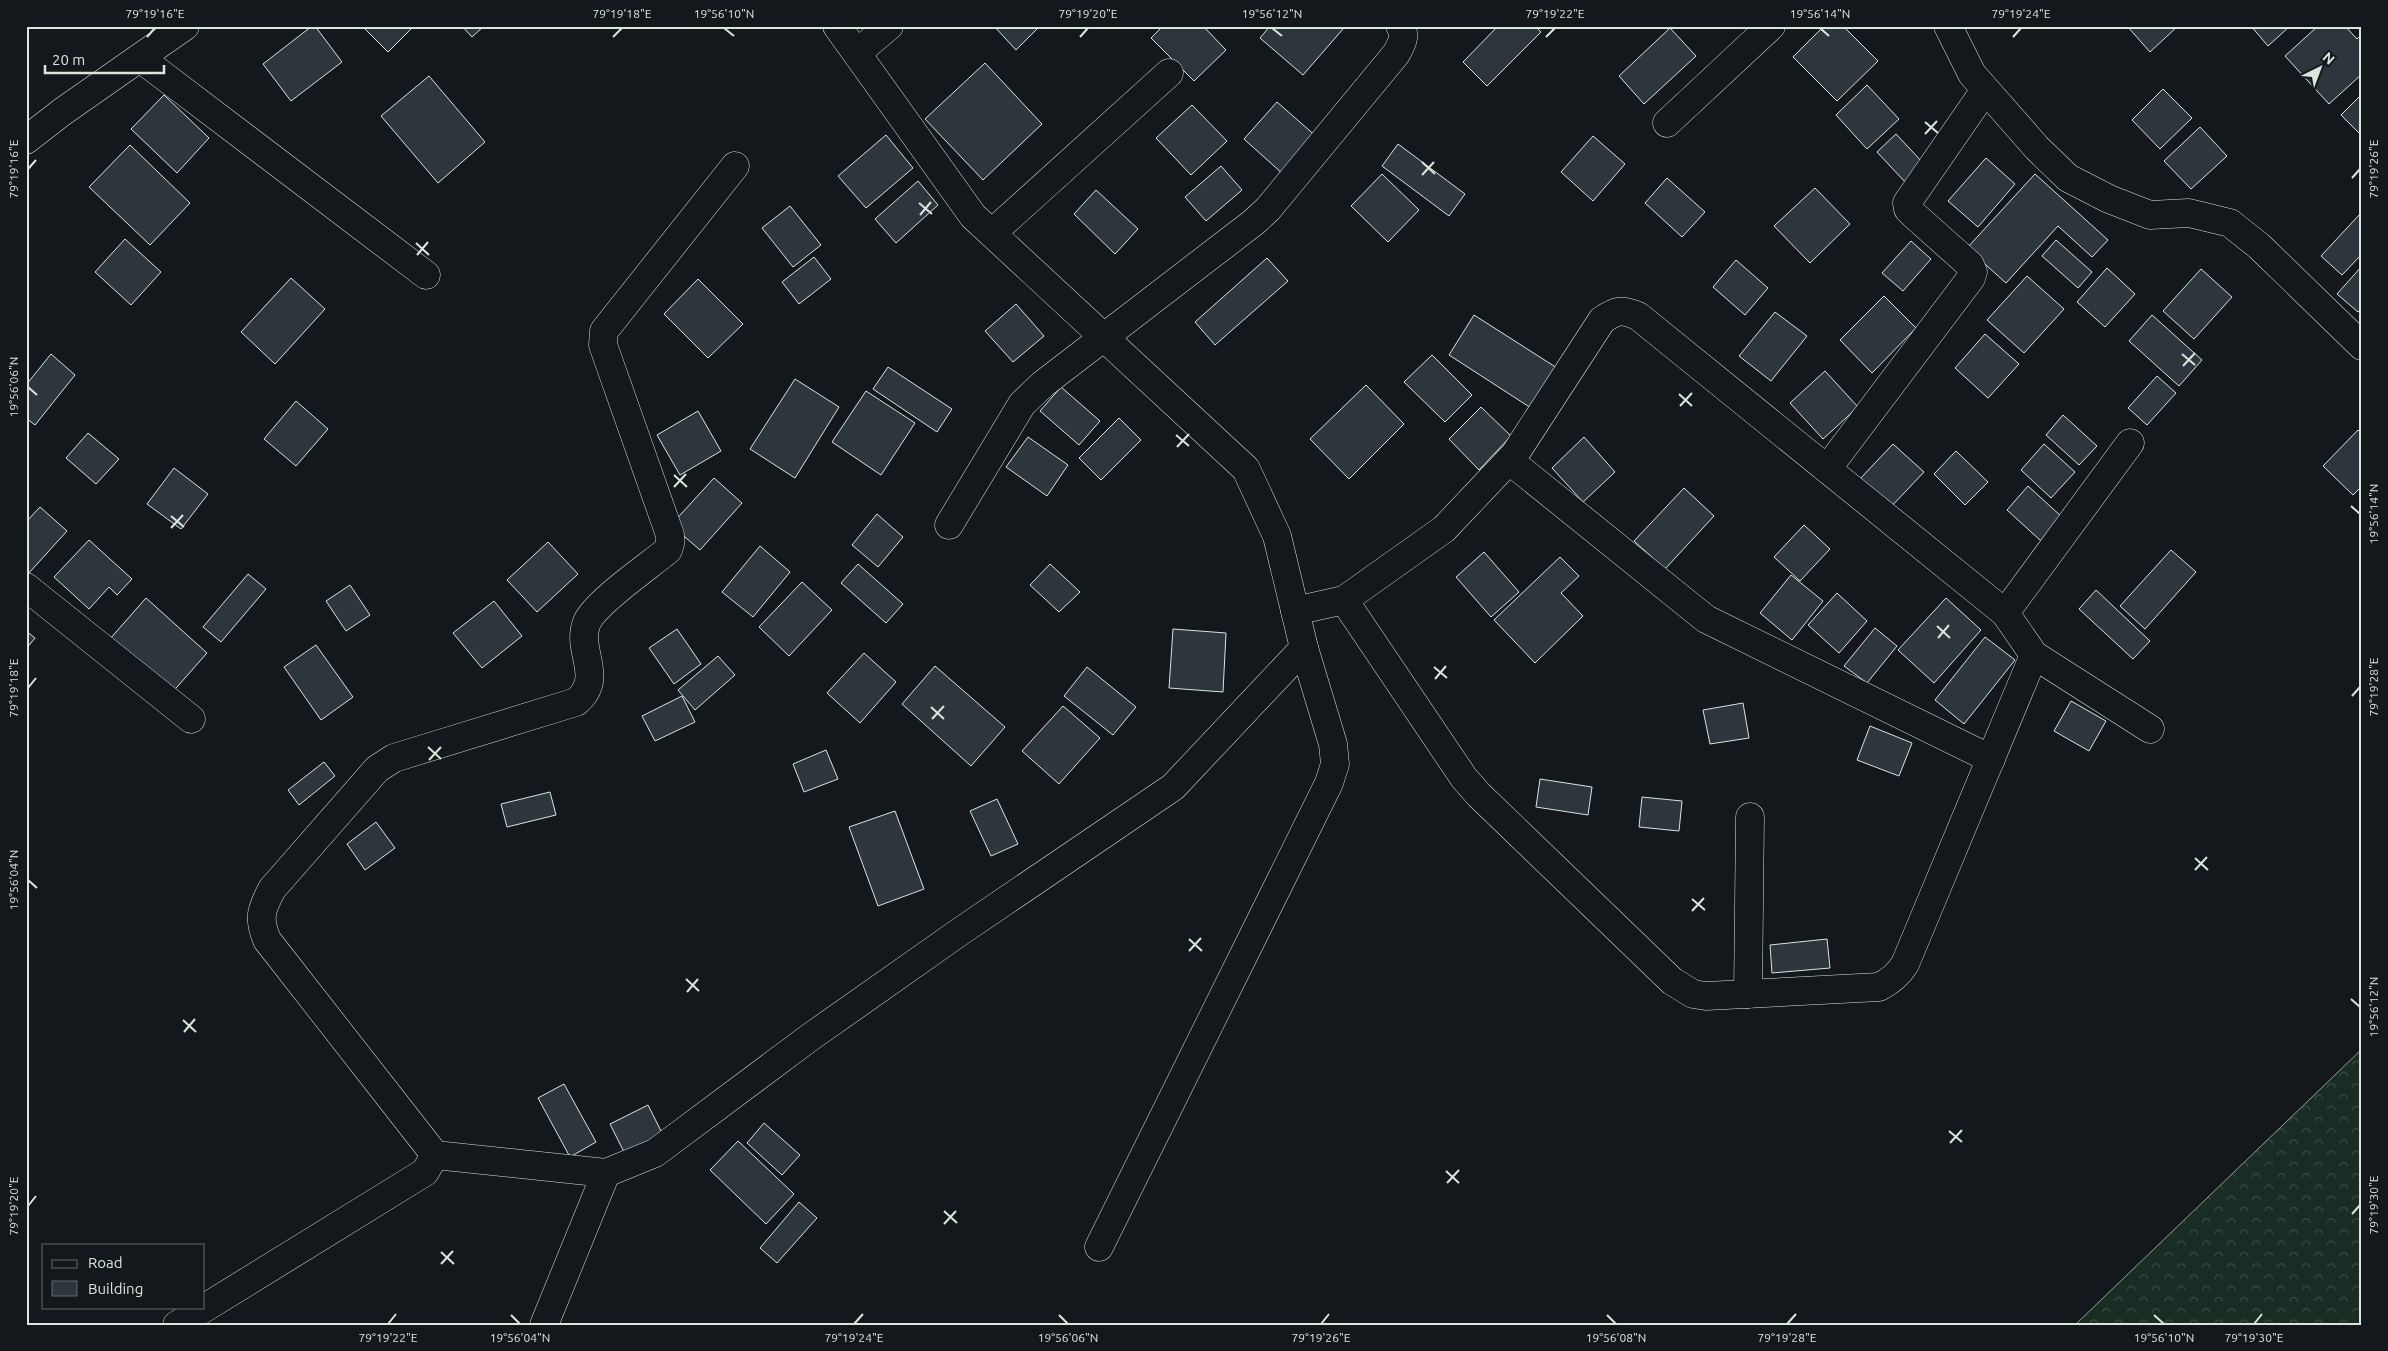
<svg xmlns="http://www.w3.org/2000/svg" width="2388" height="1351" viewBox="0 0 2388 1351" font-family="Ubuntu,sans-serif">
<style>
.forest{fill:url(#forest-crowns);stroke:#939e99}
.building{fill:#2c363c;stroke:#d8e6dc}
.lines{fill:none;stroke-linecap:round;stroke-linejoin:round}
.minor-casing{stroke:#d8e6dc;stroke-width:29}
.minor{stroke:#14181c;stroke-width:28}
.ticks{fill:none;stroke:#d8e6dc;stroke-width:2}
.neatline{fill:none;stroke:#d8e6dc;stroke-width:2}
.ticks-label{font-size:12px;text-anchor:middle;fill:#d8e6dc}
</style>
<defs>
<pattern id="forest-crowns" width="20" height="18" patternUnits="userSpaceOnUse" patternTransform="scale(1.25)"><rect width="20" height="18" fill="#1a2d24"/><path d="M2 6a3 3 0 1 1 6 0M12 15a3 3 0 1 1 6 0" fill="none" stroke="#3b4b43"/></pattern>
</defs>
<rect width="100%" height="100%" fill="#14181c"/>
<polygon class="forest" points="2362,1049 2362,1325 2075,1325"/>
<g class="building">
<polygon points="312,26 315,26 342,62 291,101 263,64"/>
<polygon points="362,26 414,26 388,52"/>
<polygon points="462,26 484,26 472,37"/>
<polygon points="994,26 1040,26 1016,50"/>
<polygon points="1163,26 1203,26 1226,50 1194,81 1151,38"/>
<polygon points="1270,26 1339,26 1343,29 1303,75 1260,38"/>
<polygon points="1498,26 1535,26 1541,32 1487,86 1463,62"/>
<polygon points="1824,26 1843,26 1878,61 1837,101 1793,57"/>
<polygon points="2127,26 2178,26 2150,52"/>
<polygon points="2251,26 2290,26 2268,46"/>
<polygon points="2318,26 2345,26 2357,39 2362,34 2362,74 2329,104 2285,56"/>
<polygon points="1670,28 1696,56 1644,104 1619,76"/>
<polygon points="985,63 1042,124 983,180 925,119"/>
<polygon points="429,76 485,142 438,183 381,116"/>
<polygon points="1867,85 1899,119 1867,149 1836,115"/>
<polygon points="2163,89 2192,118 2160,149 2132,120"/>
<polygon points="2362,94 2362,136 2341,115"/>
<polygon points="164,95 209,138 177,173 131,129"/>
<polygon points="1277,102 1318,138 1284,175 1244,139"/>
<polygon points="1192,105 1227,141 1191,175 1156,138"/>
<polygon points="2200,127 2227,156 2191,189 2164,161"/>
<polygon points="1896,134 1925,165 1906,183 1877,152"/>
<polygon points="886,135 913,168 866,208 838,176"/>
<polygon points="1593,136 1625,164 1593,201 1561,172"/>
<polygon points="1398,144 1465,194 1449,216 1382,166"/>
<polygon points="130,145 190,203 150,245 89,187"/>
<polygon points="1986,158 2015,184 1978,227 1948,201"/>
<polygon points="1221,166 1242,190 1206,221 1185,197"/>
<polygon points="1382,174 1419,210 1388,242 1351,206"/>
<polygon points="2035,174 2108,240 2092,257 2058,226 2006,283 1967,248"/>
<polygon points="1667,178 1705,212 1682,237 1645,203"/>
<polygon points="918,181 938,205 896,243 875,219"/>
<polygon points="1815,188 1850,224 1810,263 1774,226"/>
<polygon points="1096,190 1138,229 1115,254 1074,214"/>
<polygon points="790,206 821,245 793,267 762,228"/>
<polygon points="2360,214 2362,254 2342,275 2321,256"/>
<polygon points="125,239 161,272 131,305 95,272"/>
<polygon points="2056,240 2092,272 2078,288 2042,256"/>
<polygon points="1911,241 1931,259 1903,291 1882,273"/>
<polygon points="814,257 831,279 799,304 782,282"/>
<polygon points="1267,258 1288,281 1215,345 1195,322"/>
<polygon points="1736,260 1768,288 1745,315 1713,287"/>
<polygon points="2362,266 2362,308 2358,312 2337,294"/>
<polygon points="2107,268 2135,294 2105,327 2077,302"/>
<polygon points="2201,269 2232,297 2194,339 2163,311"/>
<polygon points="2027,276 2064,309 2024,353 1987,320"/>
<polygon points="291,278 325,309 275,364 241,332"/>
<polygon points="698,279 743,324 708,358 664,314"/>
<polygon points="1884,296 1916,328 1872,373 1840,340"/>
<polygon points="1016,304 1044,336 1013,362 985,331"/>
<polygon points="1775,312 1807,336 1771,381 1739,356"/>
<polygon points="1474,315 1557,368 1531,408 1449,355"/>
<polygon points="2152,315 2202,360 2179,386 2129,341"/>
<polygon points="1985,334 2019,364 1988,398 1955,368"/>
<polygon points="51,354 75,375 35,425 26,418 26,385"/>
<polygon points="1432,355 1472,395 1445,422 1404,382"/>
<polygon points="888,367 952,409 937,432 873,389"/>
<polygon points="1825,371 1858,407 1823,439 1790,403"/>
<polygon points="2157,376 2176,393 2147,425 2128,408"/>
<polygon points="795,379 839,407 795,478 750,449"/>
<polygon points="1366,385 1404,424 1349,479 1310,439"/>
<polygon points="1061,387 1100,421 1079,445 1040,411"/>
<polygon points="866,391 915,423 881,475 832,442"/>
<polygon points="296,401 328,429 296,466 264,439"/>
<polygon points="1481,407 1511,436 1479,470 1449,439"/>
<polygon points="698,411 721,451 680,475 657,435"/>
<polygon points="2063,415 2097,446 2079,465 2046,435"/>
<polygon points="1119,418 1141,440 1101,480 1079,458"/>
<polygon points="2358,430 2362,434 2362,486 2353,495 2323,466"/>
<polygon points="88,433 119,459 96,484 66,458"/>
<polygon points="1028,437 1068,465 1047,496 1006,467"/>
<polygon points="1584,437 1615,472 1583,502 1552,468"/>
<polygon points="1893,444 1924,472 1888,510 1858,481"/>
<polygon points="2044,444 2075,472 2051,498 2021,470"/>
<polygon points="1956,451 1988,482 1965,505 1934,474"/>
<polygon points="174,468 208,494 181,529 147,504"/>
<polygon points="714,478 742,503 700,550 671,525"/>
<polygon points="2028,486 2062,517 2041,541 2007,510"/>
<polygon points="1684,488 1714,516 1665,569 1634,541"/>
<polygon points="40,507 67,531 28,574 26,573 26,522"/>
<polygon points="877,514 903,537 878,567 852,545"/>
<polygon points="1804,525 1830,549 1800,581 1774,557"/>
<polygon points="89,540 132,579 117,595 109,587 89,609 54,577"/>
<polygon points="548,542 578,574 537,612 507,580"/>
<polygon points="760,546 790,572 753,617 722,592"/>
<polygon points="2171,550 2196,572 2145,629 2120,606"/>
<polygon points="1484,552 1519,592 1491,617 1456,577"/>
<polygon points="1560,557 1579,576 1561,593 1583,616 1535,663 1494,620"/>
<polygon points="858,564 903,604 886,623 841,583"/>
<polygon points="1050,564 1080,592 1059,612 1030,585"/>
<polygon points="248,574 266,589 221,642 203,627"/>
<polygon points="1791,575 1823,601 1792,640 1760,613"/>
<polygon points="802,582 832,610 789,656 759,627"/>
<polygon points="350,585 370,615 346,631 326,601"/>
<polygon points="2096,590 2150,641 2133,659 2079,609"/>
<polygon points="1837,593 1867,621 1839,653 1808,625"/>
<polygon points="146,598 207,653 170,695 109,640"/>
<polygon points="1946,598 1981,630 1934,683 1898,650"/>
<polygon points="494,601 522,636 482,668 453,633"/>
<polygon points="1875,628 1897,646 1867,683 1844,666"/>
<polygon points="677,629 701,664 674,684 649,648"/>
<polygon points="1173,629 1226,633 1223,692 1169,688"/>
<polygon points="26,631 35,638 26,649"/>
<polygon points="1985,637 2015,660 1964,724 1935,700"/>
<polygon points="316,645 353,697 321,720 284,667"/>
<polygon points="864,653 896,682 860,723 827,693"/>
<polygon points="718,656 735,675 695,710 678,690"/>
<polygon points="935,666 1005,727 971,766 902,704"/>
<polygon points="1087,667 1136,707 1113,735 1064,696"/>
<polygon points="682,696 695,722 655,741 642,716"/>
<polygon points="2071,701 2106,721 2089,751 2054,731"/>
<polygon points="1743,703 1749,738 1710,744 1703,710"/>
<polygon points="1063,706 1100,738 1059,784 1022,751"/>
<polygon points="1870,726 1912,743 1899,776 1857,760"/>
<polygon points="826,750 838,779 804,792 793,764"/>
<polygon points="324,762 335,776 299,805 288,790"/>
<polygon points="1540,779 1592,787 1588,815 1536,807"/>
<polygon points="550,792 556,815 507,827 501,804"/>
<polygon points="1642,797 1682,801 1679,831 1639,827"/>
<polygon points="997,799 1018,844 991,856 970,811"/>
<polygon points="895,811 924,889 878,906 849,827"/>
<polygon points="376,822 395,848 365,870 347,844"/>
<polygon points="1827,939 1830,968 1772,973 1770,945"/>
<polygon points="564,1084 596,1142 570,1157 538,1098"/>
<polygon points="648,1105 664,1137 626,1156 610,1124"/>
<polygon points="764,1123 800,1155 782,1175 747,1143"/>
<polygon points="738,1141 794,1194 766,1224 710,1170"/>
<polygon points="799,1202 817,1218 777,1263 760,1248"/>
</g>
<g class="lines">
<defs>
<g id="minor">
<polyline points="837,26 973,216 1246,469 1277,536 1304,648 1333,744 1335,764 1329,783 1099,1247"/>
<polyline points="1948,26 1972,74 2037,148 2068,178 2109,199 2150,215 2189,213 2230,223 2259,246 2362,346"/>
<polyline points="857,53 889,26"/>
<polyline points="140,58 426,275"/>
<polyline points="1667,123 1771,26"/>
<polyline points="26,140 62,112 185,26"/>
<polyline points="992,233 1169,73"/>
<polyline points="1510,461 1706,619 1991,759"/>
<polyline points="1827,469 1971,278 1973,272 1970,265 1914,215 1908,209 1907,203 1985,90"/>
<path d="M949,525L1022,404L1043,384L1254,222L1268,209L1396,54C1401,45 1407,36 1400,26"/>
<polyline points="26,587 191,719"/>
<path d="M1344,600L1464,778L1479,795L1672,981L1693,994L1706,996L1879,987C1891,981 1898,975 1905,964L2034,655"/>
<path d="M1295,611L1344,600L1444,529L1515,454L1602,320C1617,310 1621,309 1638,316L2005,613L2034,655L2150,729"/>
<polyline points="2005,613 2130,443"/>
<polyline points="1748,994 1750,817"/>
<path d="M435,1155L267,940C258,918 261,910 272,889L377,769L394,758L576,702C606,677 575,651 587,622C596,602 649,566 668,550L670,544V535L603,345L604,331L735,166"/>
<polyline points="177,1325 425,1172 435,1155 606,1173 655,1153 809,1038 961,931 1173,787 1304,648"/>
<polyline points="544,1325 606,1173"/>
</g>
</defs>
<use href="#minor" class="minor-casing"/>
<use href="#minor" class="minor"/>
</g>
<path class="ticks" d="M724,28L734,36M1272,28L1282,36M1820,28L1829,36M147,37L155,28M613,37L622,28M1080,37L1088,28M1546,37L1555,28M2013,37L2021,28M1925,122L1938,133M1925,134L1937,121M1422,162L1435,174M28,169L36,160M1422,175L1434,162M2352,178L2360,169M919,203L932,214M920,215L931,202M416,243L429,255M417,255L428,242M2182,354L2195,365M2183,366L2195,353M28,387L37,395M1679,394L1692,406M1680,406L1692,393M1176,435L1189,446M1177,447L1189,434M674,475L687,487M674,487L686,474M2351,506L2360,514M171,516L184,527M171,528L183,515M1937,626L1950,638M1938,638L1949,625M1434,667L1447,678M1435,679L1446,666M28,688L36,678M2352,696L2360,687M931,707L944,719M932,719L944,706M428,747L441,759M429,760L441,747M2195,858L2208,870M2195,870L2207,857M28,880L37,888M1692,899L1705,910M1692,911L1704,898M1189,939L1202,951M1189,951L1201,938M686,979L699,991M687,992L698,979M2351,999L2360,1007M183,1020L196,1032M184,1032L195,1019M1949,1131L1962,1142M1950,1143L1962,1130M1446,1171L1459,1183M1447,1183L1459,1170M28,1206L36,1196M944,1211L957,1223M2352,1214L2360,1205M944,1224L956,1211M441,1252L454,1264M441,1264L453,1251M511,1315L520,1324M1059,1315L1068,1324M1607,1315L1616,1324M2154,1315L2164,1324M388,1324L396,1314M854,1324L863,1314M1321,1324L1329,1314M1787,1324L1796,1314M2254,1324L2262,1314"/>
<rect width="2388" height="1351" fill="none" stroke="#14181c" stroke-width="55"/>
<rect x="42" y="1244" width="162" height="65" fill="#14181c" stroke="#626a69"/>
<rect x="52" y="1260" width="25" height="8" fill="#14181c" stroke="#626a69"/>
<text x="88" y="1268" font-size="15" fill="#d8e6dc">Road</text>
<rect x="52" y="1281" width="25" height="15" fill="#2c363c" stroke="#626a69"/>
<text x="88" y="1294" font-size="15" fill="#d8e6dc">Building</text>
<g transform="translate(2320 68) rotate(42)" stroke="#14181c" stroke-width="4" paint-order="stroke">
<path d="M0-4L9 19L0 12L-9 19Z" fill="#d8e6dc"/>
<text y="-8" font-size="14" font-weight="bold" text-anchor="middle" fill="#d8e6dc">N</text>
</g>
<path d="M45 65v8h119v-8" fill="none" stroke="#d8e6dc" stroke-width="2.5"/>
<text x="52" y="65" font-size="15" fill="#d8e6dc" stroke="#14181c" stroke-width="4" paint-order="stroke">20 m</text>
<rect x="28" y="28" width="2332" height="1296" class="neatline"/>
<g class="ticks-label">
<text x="155" y="18">79°19'16"E</text>
<text x="622" y="18">79°19'18"E</text>
<text x="724" y="18">19°56'10"N</text>
<text x="1088" y="18">79°19'20"E</text>
<text x="1272" y="18">19°56'12"N</text>
<text x="1555" y="18">79°19'22"E</text>
<text x="1820" y="18">19°56'14"N</text>
<text x="2021" y="18">79°19'24"E</text>
<text transform="translate(2374 169) rotate(-90)" y="4">79°19'26"E</text>
<text transform="translate(14 169) rotate(-90)" y="4">79°19'16"E</text>
<text transform="translate(14 387) rotate(-90)" y="4">19°56'06"N</text>
<text transform="translate(2374 514) rotate(-90)" y="4">19°56'14"N</text>
<text transform="translate(2374 687) rotate(-90)" y="4">79°19'28"E</text>
<text transform="translate(14 688) rotate(-90)" y="4">79°19'18"E</text>
<text transform="translate(14 880) rotate(-90)" y="4">19°56'04"N</text>
<text transform="translate(2374 1007) rotate(-90)" y="4">19°56'12"N</text>
<text transform="translate(2374 1205) rotate(-90)" y="4">79°19'30"E</text>
<text transform="translate(14 1206) rotate(-90)" y="4">79°19'20"E</text>
<text x="388" y="1342">79°19'22"E</text>
<text x="520" y="1342">19°56'04"N</text>
<text x="854" y="1342">79°19'24"E</text>
<text x="1068" y="1342">19°56'06"N</text>
<text x="1321" y="1342">79°19'26"E</text>
<text x="1616" y="1342">19°56'08"N</text>
<text x="1787" y="1342">79°19'28"E</text>
<text x="2164" y="1342">19°56'10"N</text>
<text x="2254" y="1342">79°19'30"E</text>
</g>
</svg>
